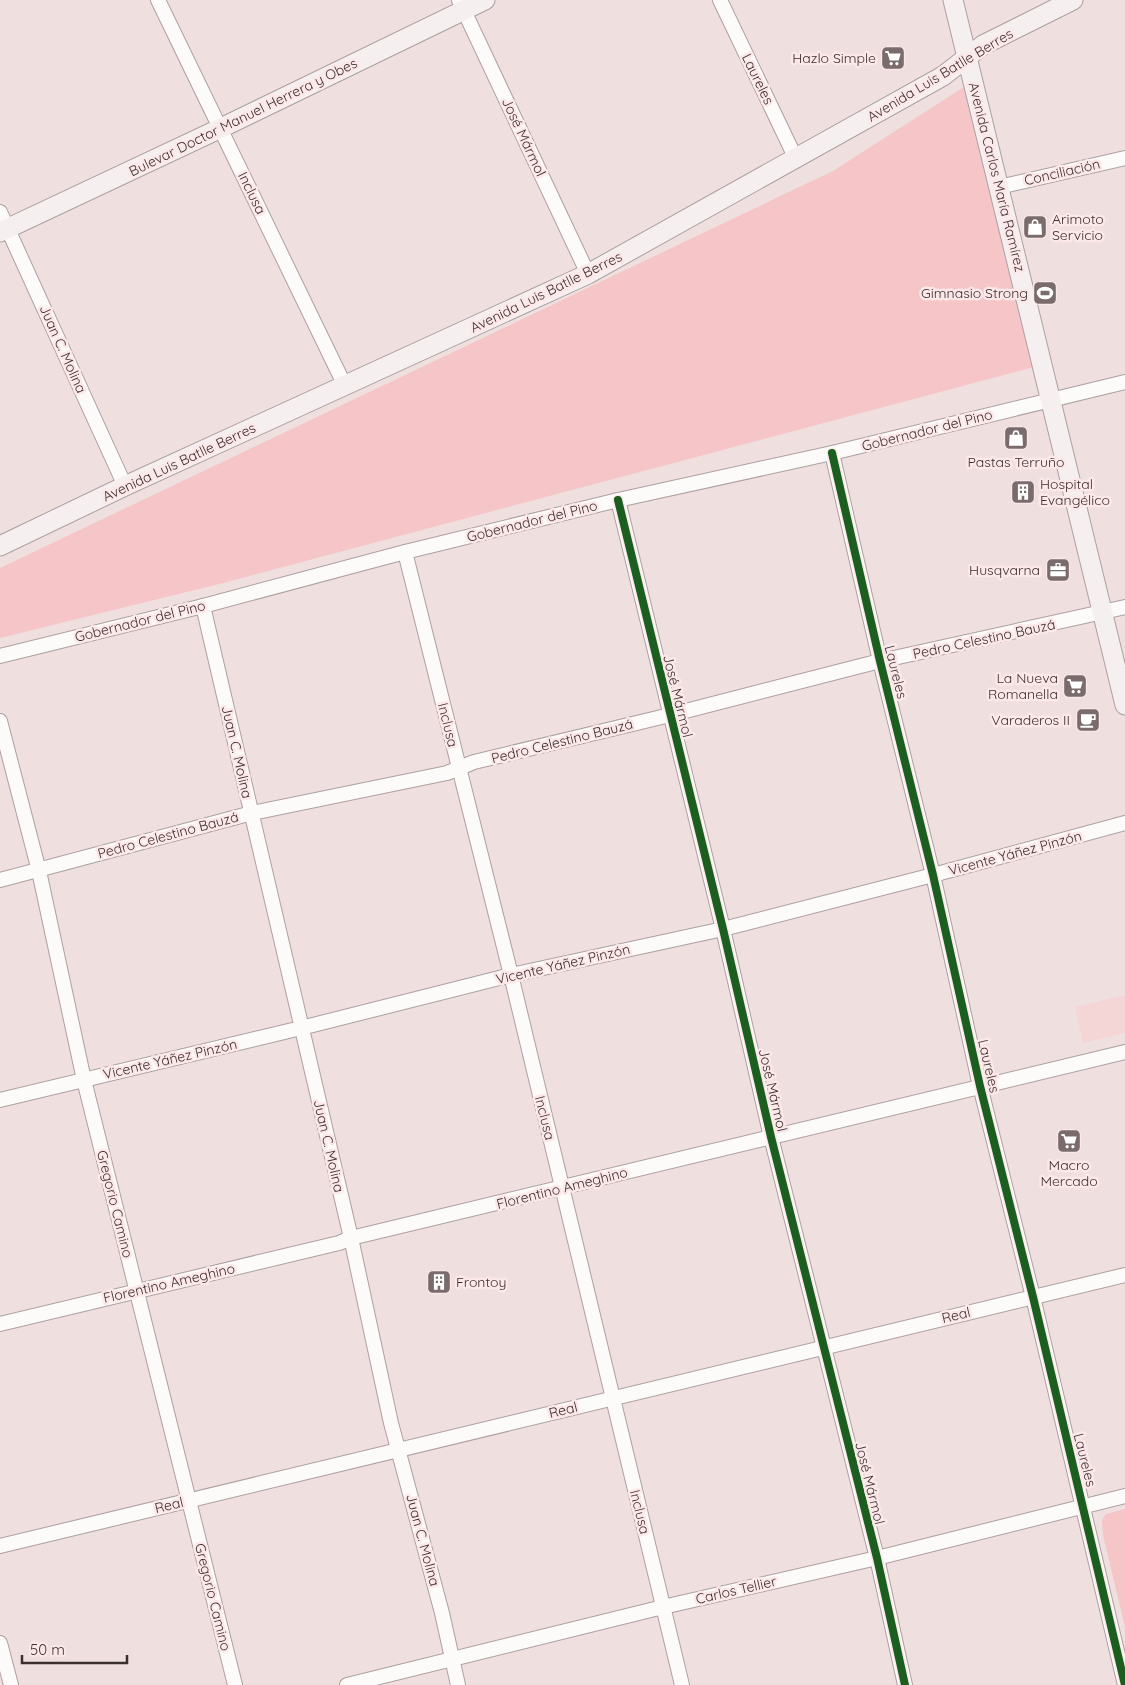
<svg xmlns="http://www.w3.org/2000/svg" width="1125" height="1685" viewBox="0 0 1125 1685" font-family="Quicksand,sans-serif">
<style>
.built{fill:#f4d6d6}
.green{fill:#f5c5c7}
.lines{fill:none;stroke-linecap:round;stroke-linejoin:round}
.street-casing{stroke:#ada0a0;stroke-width:16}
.secondary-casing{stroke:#ada0a0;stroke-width:21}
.street{stroke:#fdfafa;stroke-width:14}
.secondary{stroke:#f6eff0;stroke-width:19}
.cycleway-casing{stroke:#fce8e9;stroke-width:11}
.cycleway{stroke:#1b5e20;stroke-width:8}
.labels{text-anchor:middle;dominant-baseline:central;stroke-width:5;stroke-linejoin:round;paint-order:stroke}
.poi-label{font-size:14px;fill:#3b2e2f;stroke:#fce8e9;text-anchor:end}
.street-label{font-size:14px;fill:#3b2e2f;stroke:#fce8e9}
</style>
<rect width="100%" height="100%" fill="#f0dfdf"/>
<polygon class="built" points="1125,995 1125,1033 1083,1043 1075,1007"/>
<g class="green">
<polygon points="967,85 1034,367 219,584 0,638 0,568 833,171"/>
<polygon points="1125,1509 1125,1627 1103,1535 1102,1520 1106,1514"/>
</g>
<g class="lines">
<defs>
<g id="street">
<polyline points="158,0 345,386"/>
<polyline points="459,0 588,274"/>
<polyline points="720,0 796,159"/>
<polyline points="999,187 1125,158"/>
<polyline points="0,212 125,486"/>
<polyline points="832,453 880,661 933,875 980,1086 1033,1297 1125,1685"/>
<polyline points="618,500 723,929 771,1137 877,1558 905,1685"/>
<polyline points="405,552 511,975 682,1685"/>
<polyline points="203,606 351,1238 391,1423 442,1613 458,1685"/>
<polyline points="0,656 203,606 405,552 618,500 832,453 1125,382"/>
<polyline points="0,721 39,871 84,1080 235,1685"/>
<polyline points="0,880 252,813 447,773 474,762 670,715 880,661 1125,607"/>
<polyline points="0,1100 301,1028 511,975 723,929 933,875 1125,823"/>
<polyline points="0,1324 339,1243 351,1238 1125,1052"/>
<polyline points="0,1546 1125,1275"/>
<polyline points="0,1643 11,1685"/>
<polyline points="347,1685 663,1607 877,1558 1125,1496"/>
</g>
<g id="secondary">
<polyline points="953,0 1125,705"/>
<polyline points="0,232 221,128 485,0"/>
<polyline points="0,546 125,486 588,274 943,76 983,45 1073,0"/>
</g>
</defs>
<use href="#street" class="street-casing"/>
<use href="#secondary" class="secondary-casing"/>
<use href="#street" class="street"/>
<use href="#secondary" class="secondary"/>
<defs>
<g id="cycleway">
<polyline points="832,453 880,661 933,875 980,1086 1033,1297 1125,1685"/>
<polyline points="618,500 723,929 771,1137 877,1558 905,1685"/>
</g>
</defs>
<use href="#cycleway" class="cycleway-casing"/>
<use href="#cycleway" class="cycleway"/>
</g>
<defs>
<symbol id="supermarket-square" viewBox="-11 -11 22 22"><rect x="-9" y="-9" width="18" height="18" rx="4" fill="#7a6c6d" stroke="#fce8e9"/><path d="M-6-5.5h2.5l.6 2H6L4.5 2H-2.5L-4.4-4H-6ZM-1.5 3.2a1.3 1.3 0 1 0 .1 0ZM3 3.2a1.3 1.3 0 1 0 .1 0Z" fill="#fff"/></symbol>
<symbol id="shop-square" viewBox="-11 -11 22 22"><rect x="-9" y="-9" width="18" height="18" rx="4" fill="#7a6c6d" stroke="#fce8e9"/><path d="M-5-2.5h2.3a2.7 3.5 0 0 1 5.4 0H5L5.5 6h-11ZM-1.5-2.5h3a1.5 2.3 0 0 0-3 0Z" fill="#fff"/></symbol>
<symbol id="stadium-square" viewBox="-11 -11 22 22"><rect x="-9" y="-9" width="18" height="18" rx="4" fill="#7a6c6d" stroke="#fce8e9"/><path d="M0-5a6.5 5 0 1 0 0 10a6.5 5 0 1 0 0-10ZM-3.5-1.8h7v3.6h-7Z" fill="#fff"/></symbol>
<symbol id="building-square" viewBox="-11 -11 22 22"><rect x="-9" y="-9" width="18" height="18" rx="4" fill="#7a6c6d" stroke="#fce8e9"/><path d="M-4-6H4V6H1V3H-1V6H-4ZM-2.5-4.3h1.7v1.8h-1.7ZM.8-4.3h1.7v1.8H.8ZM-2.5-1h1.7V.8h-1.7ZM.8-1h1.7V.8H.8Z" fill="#fff"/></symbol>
<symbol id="office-square" viewBox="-11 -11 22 22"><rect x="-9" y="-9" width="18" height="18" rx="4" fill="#7a6c6d" stroke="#fce8e9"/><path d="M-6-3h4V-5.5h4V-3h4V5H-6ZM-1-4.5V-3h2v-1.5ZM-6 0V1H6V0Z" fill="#fff"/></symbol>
<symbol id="cafe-square" viewBox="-11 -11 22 22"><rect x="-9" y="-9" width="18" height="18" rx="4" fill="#7a6c6d" stroke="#fce8e9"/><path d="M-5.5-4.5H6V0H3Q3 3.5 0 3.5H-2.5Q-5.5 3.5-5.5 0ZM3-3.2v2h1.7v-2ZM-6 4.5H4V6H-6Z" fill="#fff"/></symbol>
</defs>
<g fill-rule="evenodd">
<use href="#supermarket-square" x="879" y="44" width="28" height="28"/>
<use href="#shop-square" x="1021" y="213" width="28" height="28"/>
<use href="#stadium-square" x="1031" y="279" width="28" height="28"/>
<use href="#shop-square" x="1002" y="424" width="28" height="28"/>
<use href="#building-square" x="1009" y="478" width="28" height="28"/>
<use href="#office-square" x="1044" y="556" width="28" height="28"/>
<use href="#supermarket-square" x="1061" y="672" width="28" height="28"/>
<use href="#cafe-square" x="1074" y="706" width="28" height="28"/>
<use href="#supermarket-square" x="1055" y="1127" width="28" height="28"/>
<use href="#building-square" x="425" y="1268" width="28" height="28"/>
</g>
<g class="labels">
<g class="poi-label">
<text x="876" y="58">Hazlo Simple</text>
<text x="1052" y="219" text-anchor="start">Arimoto<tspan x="1052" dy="16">Servicio</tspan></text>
<text x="1028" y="293">Gimnasio Strong</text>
<text x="1016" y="462" text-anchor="middle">Pastas Terruño</text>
<text x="1040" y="484" text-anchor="start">Hospital<tspan x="1040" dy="16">Evangélico</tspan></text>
<text x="1040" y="570">Husqvarna</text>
<text x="1058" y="678">La Nueva<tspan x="1058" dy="16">Romanella</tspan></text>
<text x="1070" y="720">Varaderos II</text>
<text x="1069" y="1165" text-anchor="middle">Macro<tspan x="1069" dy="16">Mercado</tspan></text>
<text x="456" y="1282" text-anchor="start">Frontoy</text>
</g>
<g class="street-label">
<text transform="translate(940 75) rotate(-31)">Avenida Luis Batlle Berres</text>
<text transform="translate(758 79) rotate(64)">Laureles</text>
<text transform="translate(243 117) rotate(-26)">Bulevar Doctor Manuel Herrera y Obes</text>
<text transform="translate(524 137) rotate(65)">José Mármol</text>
<text transform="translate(1062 172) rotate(-13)">Conciliación</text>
<text transform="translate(997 177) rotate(76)">Avenida Carlos María Ramírez</text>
<text transform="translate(252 193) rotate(64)">Inclusa</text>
<text transform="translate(546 292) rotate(-26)">Avenida Luis Batlle Berres</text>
<text transform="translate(63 349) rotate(66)">Juan C. Molina</text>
<text transform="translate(927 430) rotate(-14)">Gobernador del Pino</text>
<text transform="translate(179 462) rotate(-25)">Avenida Luis Batlle Berres</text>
<text transform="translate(532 521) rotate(-14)">Gobernador del Pino</text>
<text transform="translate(140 621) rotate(-14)">Gobernador del Pino</text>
<text transform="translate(984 639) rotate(-12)">Pedro Celestino Bauzá</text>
<text transform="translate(896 672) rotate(76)">Laureles</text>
<text transform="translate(678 696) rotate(76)">José Mármol</text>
<text transform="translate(448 725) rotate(76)">Inclusa</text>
<text transform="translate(562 741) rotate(-14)">Pedro Celestino Bauzá</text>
<text transform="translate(237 752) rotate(77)">Juan C. Molina</text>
<text transform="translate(168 835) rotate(-15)">Pedro Celestino Bauzá</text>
<text transform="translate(1015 853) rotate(-15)">Vicente Yáñez Pinzón</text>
<text transform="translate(563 964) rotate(-13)">Vicente Yáñez Pinzón</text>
<text transform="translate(170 1059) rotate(-13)">Vicente Yáñez Pinzón</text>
<text transform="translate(989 1066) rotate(77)">Laureles</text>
<text transform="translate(773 1090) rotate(77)">José Mármol</text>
<text transform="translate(545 1118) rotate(76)">Inclusa</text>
<text transform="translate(329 1146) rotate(77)">Juan C. Molina</text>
<text transform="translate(562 1188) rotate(-14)">Florentino Ameghino</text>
<text transform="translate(115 1204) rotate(76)">Gregorio Camino</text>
<text transform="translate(169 1283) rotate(-13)">Florentino Ameghino</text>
<text transform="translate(956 1315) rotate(-13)">Real</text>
<text transform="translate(563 1410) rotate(-14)">Real</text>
<text transform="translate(1085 1460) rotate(76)">Laureles</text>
<text transform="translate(870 1483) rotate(76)">José Mármol</text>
<text transform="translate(169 1505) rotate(-13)">Real</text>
<text transform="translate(640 1512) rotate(76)">Inclusa</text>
<text transform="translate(423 1540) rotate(75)">Juan C. Molina</text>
<text transform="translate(736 1590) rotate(-13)">Carlos Tellier</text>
<text transform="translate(213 1597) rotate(76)">Gregorio Camino</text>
</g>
</g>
<path d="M22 1655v8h105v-8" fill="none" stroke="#3b2e2f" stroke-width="2.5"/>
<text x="30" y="1655" font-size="15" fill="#3b2e2f" stroke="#fce8e9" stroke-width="4" paint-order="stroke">50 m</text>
</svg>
